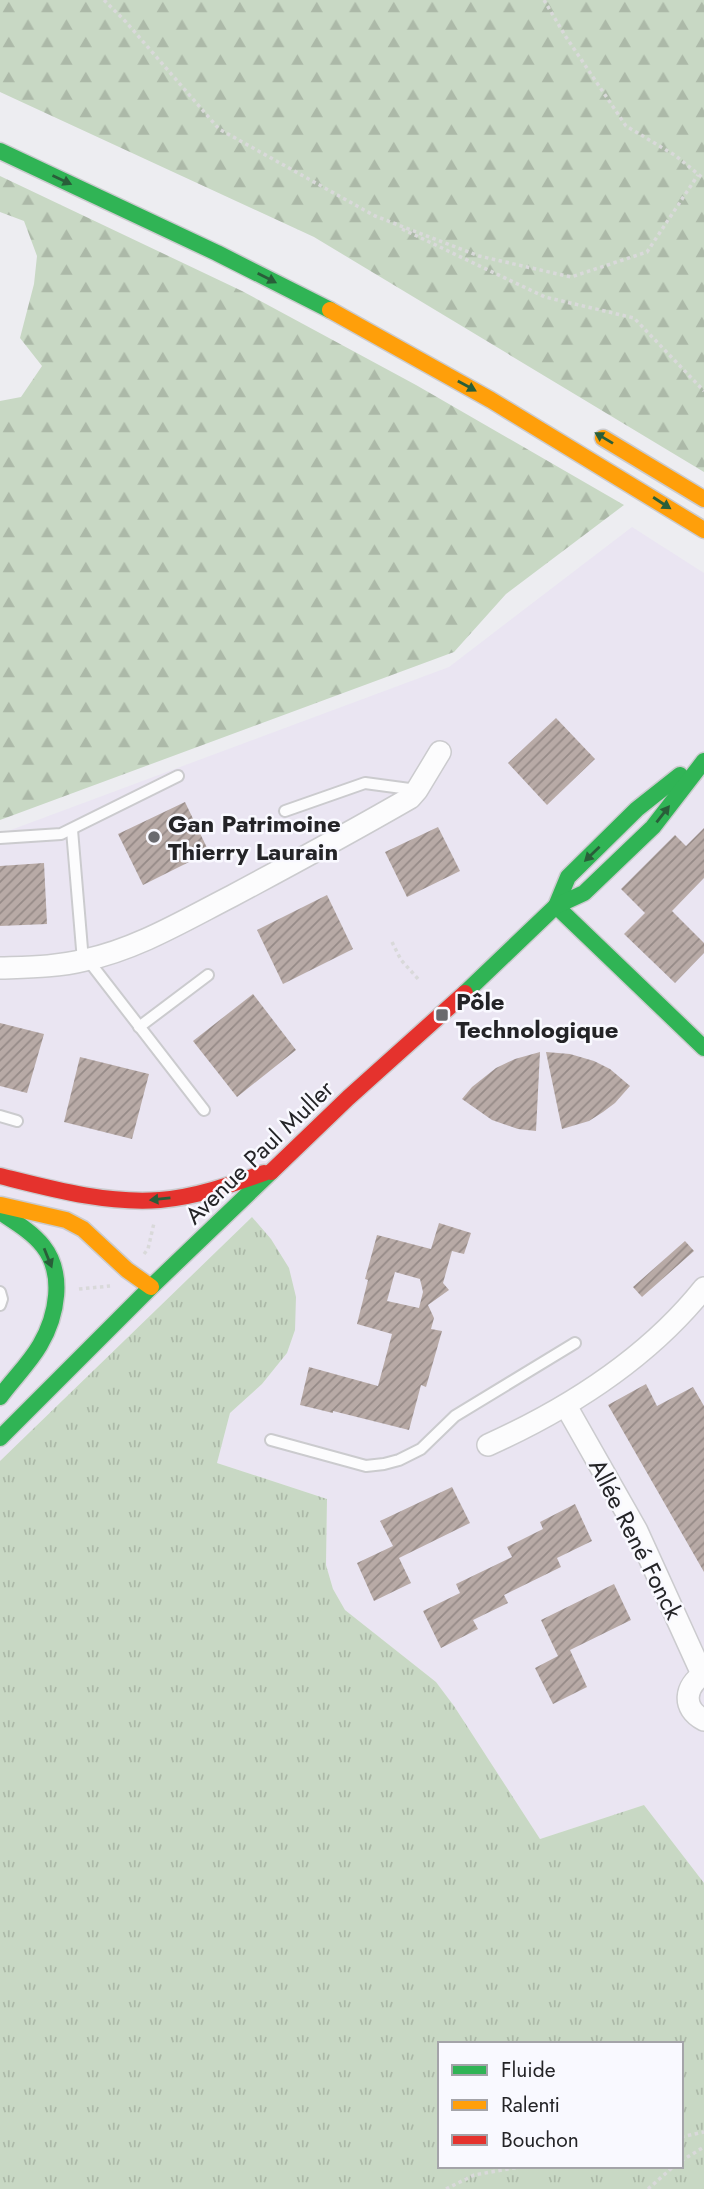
<svg xmlns="http://www.w3.org/2000/svg" width="704" height="2189" viewBox="0 0 704 2189" font-family="Jost,sans-serif">
<style>
.commercial{fill:#eae5f2}
.grass{fill:url(#grass-tufts);fill-rule:evenodd}
.forest{fill:url(#forest-firs)}
.building{fill:url(#building-hatch);fill-rule:evenodd}
.lines{fill:none;stroke-linecap:round;stroke-linejoin:round}
.lane-casing{stroke:#cbcbce;stroke-width:14}
.street-casing{stroke:#cbcbce;stroke-width:24}
.fast-casing{stroke:#cbcbce;stroke-width:19}
.slow-casing{stroke:#cbcbce;stroke-width:19}
.jam-casing{stroke:#cbcbce;stroke-width:19}
.path{stroke:#d9d9da;stroke-width:3.5;stroke-dasharray:3.5 3.5;stroke-linecap:butt}
.lane{stroke:#fcfcfd;stroke-width:10}
.street{stroke:#fcfcfd;stroke-width:21}
.fast{stroke:#30b455;stroke-width:16}
.slow{stroke:#ff9f0a;stroke-width:16}
.jam{stroke:#e5322d;stroke-width:16}
.oneway{fill:#295e39}
.poi-dot{fill:#6a6a6e;stroke:#f9f9ff;stroke-width:2.5}
.labels{text-anchor:middle;dominant-baseline:central;stroke-width:5;stroke-linejoin:round;paint-order:stroke}
.poi-label{font-size:24px;font-weight:bold;fill:#242427;stroke:#f9f9ff;text-anchor:start}
.street-label{font-size:24px;fill:#242427;stroke:#f9f9ff}
</style>
<defs>
<pattern id="grass-tufts" width="24" height="20" patternUnits="userSpaceOnUse" patternTransform="scale(1.75)"><rect width="24" height="20" fill="#c8d8c4"/><path d="M3 7l-1-3M5 7V3M7 7l1-3M15 17l-1-3M17 17v-4M19 17l1-3" fill="none" stroke="#acb9a8"/></pattern>
<pattern id="forest-firs" width="22" height="20" patternUnits="userSpaceOnUse" patternTransform="scale(1.75)"><rect width="22" height="20" fill="#c8d8c4"/><path d="M5 1l3.5 6h-7zM16 11l3.5 6h-7z" fill="#acb9a8"/></pattern>
<pattern id="building-hatch" width="6" height="6" patternUnits="userSpaceOnUse" patternTransform="scale(1.75)"><rect width="6" height="6" fill="#b8aaa6"/><path d="M-1 1l2-2M0 6l6-6M5 7l2-2" fill="none" stroke="#958a87"/></pattern>
</defs>
<rect width="100%" height="100%" fill="#ededf1"/>
<polygon class="commercial" points="632,527 704,573 704,1883 644,1805 540,1839 454,1706 436,1682 345,1610 333,1589 326,1565 327,1499 217,1463 230,1413 262,1384 287,1353 295,1330 252,1217 0,1461 0,834 449,667"/>
<path class="grass" d="M252,1217L271,1239L289,1268L296,1297L295,1330L287,1353L262,1384L230,1413L217,1463L327,1499L326,1565L333,1589L345,1610L436,1682L454,1706L540,1839L644,1805L704,1883V2189H0V1461ZM440,2044H681V2166H440Z"/>
<g class="forest">
<polygon points="0,0 704,0 704,472 314,237 0,92"/>
<polygon points="0,176 242,291 416,385 624,505 506,594 454,652 0,820 0,401 21,397 42,366 20,338 34,284 37,256 24,221 0,212"/>
</g>
<g class="building">
<polygon points="556,718 595,759 547,805 508,763"/>
<polygon points="185,802 209,852 143,885 118,834"/>
<polygon points="438,827 460,871 407,897 385,852"/>
<polygon points="704,828 704,878 672,911 704,943 704,953 675,983 624,934 645,913 621,889 675,835 686,846"/>
<polygon points="44,863 47,924 0,926 0,866"/>
<polygon points="327,895 353,949 283,984 257,930"/>
<polygon points="253,994 296,1050 237,1097 193,1041"/>
<polygon points="0,1023 44,1034 27,1093 0,1086"/>
<polygon points="540,1052 536,1131 518,1129 492,1120 462,1099 472,1087 496,1068 515,1059"/>
<polygon points="546,1052 570,1054 594,1061 610,1069 630,1086 615,1103 603,1112 589,1121 562,1129"/>
<polygon points="80,1057 149,1074 132,1139 64,1122"/>
<path d="M439,1223L471,1233L464,1254L452,1251L443,1283L449,1290L428,1305L434,1318L431,1329L442,1331L426,1387L421,1385L409,1430L333,1411V1413L300,1405L309,1367L378,1386L392,1334L357,1324L368,1280L365,1279L377,1235L431,1249ZM395,1272L420,1279L423,1292L419,1308L387,1301Z"/>
<polygon points="685,1241 694,1251 642,1297 633,1287"/>
<polygon points="646,1384 657,1406 693,1387 704,1406 704,1572 608,1405"/>
<polygon points="452,1487 470,1523 399,1558 411,1583 374,1601 357,1563 393,1546 380,1521"/>
<polygon points="575,1504 592,1541 557,1558 561,1567 504,1595 508,1603 473,1620 478,1629 441,1648 423,1611 460,1593 456,1584 512,1557 507,1547 543,1529 540,1522"/>
<polygon points="614,1584 631,1620 570,1650 587,1687 553,1704 535,1668 558,1656 541,1620"/>
</g>
<g class="lines">
<defs>
<g id="lane">
<polyline points="285,811 365,783 417,790"/>
<polyline points="72,830 83,961"/>
<polyline points="0,838 61,834 178,776"/>
<polyline points="88,960 204,1110"/>
<polyline points="139,1027 208,975"/>
<polyline points="0,1116 17,1121"/>
<polyline points="0,1292 2,1299 0,1305"/>
<polyline points="271,1440 366,1466 384,1464 399,1460 421,1449 455,1416 575,1343"/>
</g>
<g id="street">
<path d="M0,968C29,967 57,967 85,960C137,949 185,920 232,896C292,864 351,832 410,798L417,790L440,752"/>
<polyline points="566,1406 637,1531 702,1674"/>
<path d="M488,1445C570,1408 648,1358 704,1288"/>
<path d="M704,1674C685,1686 681,1708 704,1720"/>
</g>
<g id="fast">
<polyline points="0,151 217,253 330,310"/>
<polyline points="556,906 568,877 637,809 680,775"/>
<polyline points="556,906 704,1048"/>
<polyline points="465,993 556,906 584,893 653,827 704,761"/>
<path d="M0,1212C15,1222 32,1232 43,1246C65,1274 57,1316 40,1345C29,1364 13,1379 0,1397"/>
<polyline points="0,1438 151,1287 271,1172"/>
</g>
<g id="slow">
<polyline points="330,310 491,400 704,530"/>
<polyline points="603,438 704,499"/>
<polyline points="1,1205 66,1220 83,1229 127,1270 151,1287"/>
</g>
<g id="jam">
<polyline points="271,1172 348,1098 465,993"/>
<path d="M0,1176C52,1189 106,1204 160,1200C196,1197 230,1185 264,1173"/>
</g>
</defs>
<use href="#lane" class="lane-casing"/>
<use href="#street" class="street-casing"/>
<use href="#fast" class="fast-casing"/>
<use href="#slow" class="slow-casing"/>
<use href="#jam" class="jam-casing"/>
<g class="path">
<polyline points="104,0 126,22 219,129 375,216 479,256 571,277 647,252 698,175"/>
<polyline points="544,0 566,37 626,126 676,156 704,179"/>
<polyline points="402,229 545,297 634,318 704,391"/>
<polyline points="392,942 401,960 420,981"/>
<polyline points="144,1254 148,1249 154,1223"/>
<polyline points="79,1289 110,1286"/>
<polyline points="681,2137 704,2132"/>
<polyline points="681,2161 704,2147"/>
<polyline points="446,2189 474,2175 525,2166"/>
<polyline points="648,2189 674,2166"/>
</g>
<use href="#lane" class="lane"/>
<use href="#street" class="street"/>
<use href="#fast" class="fast"/>
<use href="#slow" class="slow"/>
<use href="#jam" class="jam"/>
</g>
<defs><path id="oneway-solid" d="M-6-.8H1V-3.2L6.5 0L1 3.2V.8H-6Z" transform="scale(1.75)"/></defs>
<g class="oneway">
<use href="#oneway-solid" transform="translate(62 180) rotate(25)"/>
<use href="#oneway-solid" transform="translate(267 278) rotate(27)"/>
<use href="#oneway-solid" transform="translate(467 386) rotate(29)"/>
<use href="#oneway-solid" transform="translate(604 438) rotate(-149)"/>
<use href="#oneway-solid" transform="translate(662 503) rotate(33)"/>
<use href="#oneway-solid" transform="translate(663 814) rotate(-52)"/>
<use href="#oneway-solid" transform="translate(592 854) rotate(136)"/>
<use href="#oneway-solid" transform="translate(160 1199) rotate(174)"/>
<use href="#oneway-solid" transform="translate(48 1258) rotate(68)"/>
</g>
<g class="poi-dot">
<circle cx="154" cy="837" r="7"/>
<rect x="435" y="1008" width="14" height="14" rx="3.5"/>
</g>
<g class="labels">
<g class="poi-label">
<text x="168" y="823">Gan Patrimoine<tspan x="168" dy="28">Thierry Laurain</tspan></text>
<text x="456" y="1001">Pôle<tspan x="456" dy="28">Technologique</tspan></text>
</g>
<g class="street-label">
<text transform="translate(259 1152) rotate(-44)">Avenue Paul Muller</text>
<text transform="translate(636 1539) rotate(63)">Allée René Fonck</text>
</g>
</g>
<rect x="438" y="2042" width="245" height="126" fill="#f9f9ff" stroke="#a4a4a9" stroke-width="2"/>
<rect x="452" y="2065" width="35" height="10" fill="#30b455" stroke="#a4a4a9" stroke-width="2"/>
<text x="501" y="2077" font-size="21" fill="#242427">Fluide</text>
<rect x="452" y="2100" width="35" height="10" fill="#ff9f0a" stroke="#a4a4a9" stroke-width="2"/>
<text x="501" y="2112" font-size="21" fill="#242427">Ralenti</text>
<rect x="452" y="2135" width="35" height="10" fill="#e5322d" stroke="#a4a4a9" stroke-width="2"/>
<text x="501" y="2147" font-size="21" fill="#242427">Bouchon</text>
</svg>
